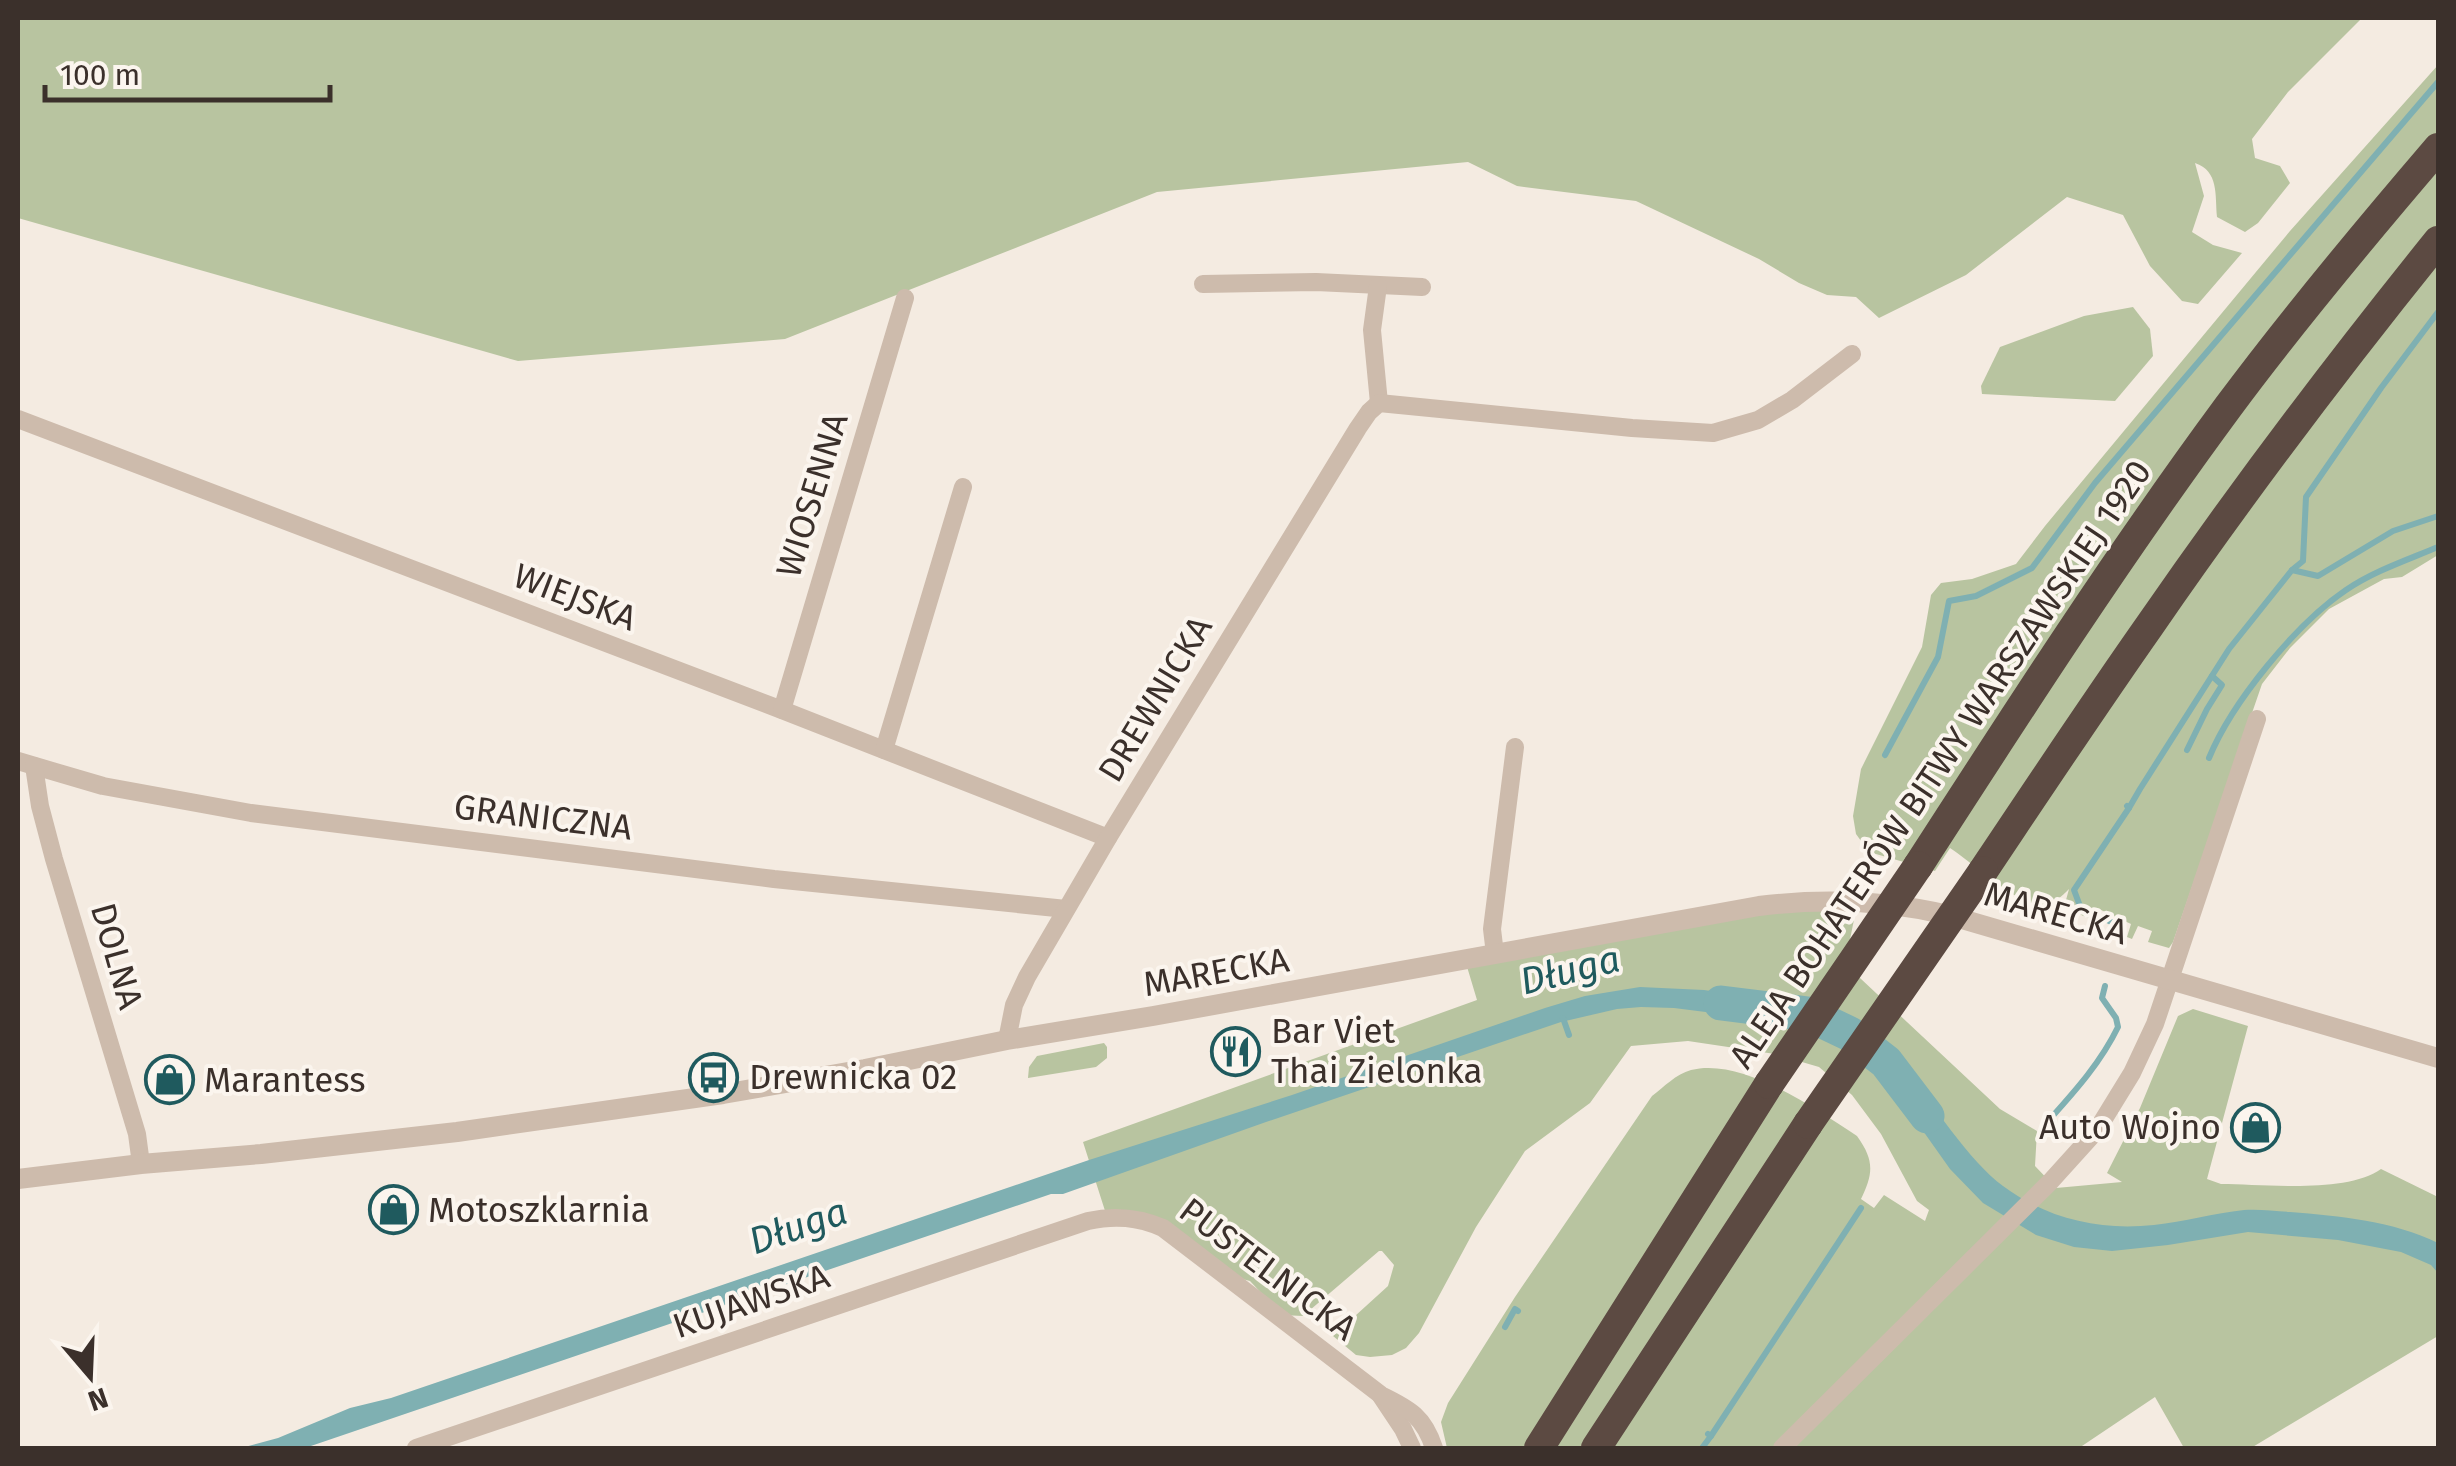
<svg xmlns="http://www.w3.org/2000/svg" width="2456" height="1466" viewBox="0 0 2456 1466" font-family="'Fira Sans',sans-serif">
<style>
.green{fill:#b8c4a0}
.water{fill:#7fb0b2}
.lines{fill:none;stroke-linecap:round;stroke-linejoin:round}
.stream{stroke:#7fb0b2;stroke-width:6}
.river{stroke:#7fb0b2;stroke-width:35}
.minor{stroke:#cdbbac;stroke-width:18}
.tertiary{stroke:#cdbbac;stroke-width:20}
.motorway{stroke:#5c4a42;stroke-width:30}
.motorway-bridge{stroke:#5c4a42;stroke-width:30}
.labels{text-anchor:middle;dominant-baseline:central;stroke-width:8;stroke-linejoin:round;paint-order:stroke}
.street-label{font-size:35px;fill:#3b302b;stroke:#fbf5ee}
.poi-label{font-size:35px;fill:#3b302b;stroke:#fbf5ee;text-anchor:start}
.water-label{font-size:38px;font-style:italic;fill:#1f5a5e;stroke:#fbf5ee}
</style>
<rect width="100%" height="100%" fill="#f4ebe1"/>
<g class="green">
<path d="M18,18H2362L2288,92L2252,139L2255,158L2280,166L2290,183L2258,223L2245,232L2217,217C2215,195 2219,171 2195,163L2204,196L2192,232L2213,245L2242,253L2198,304L2182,301L2150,266L2123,215L2067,197L1966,275L1879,318L1856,297L1827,295L1799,283L1759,259L1636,201L1517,186L1468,162L1157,192L785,339L518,361L18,218Z"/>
<path d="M2438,65V555L2402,577L2384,579L2329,609L2290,648L2262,684L2173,942L2169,948L2148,942L2152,931L2138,926L2132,939L2127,937L2131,924L2101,910L2095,921L2072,911L2066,900L2069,889C2061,897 2054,904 2043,905C2020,908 1971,861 1950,848L1935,871L1869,852L1856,834L1853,816L1861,769L1922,647L1931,595L1941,583L1972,579L2016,564L2045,526L2290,231Z"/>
<polygon points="2133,307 2150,329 2153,356 2115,401 1982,394 1981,386 2000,347 2084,316"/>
<path d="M1858,900L1845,964L2000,1109L2037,1131L2035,1166L2056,1188L2122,1182L2107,1173L2140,1108L2178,1016L2193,1009L2248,1026L2207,1179L2221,1184C2264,1184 2346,1194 2381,1169L2438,1197V1336L2251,1448H2184L2155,1397L2079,1448H1447L1441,1422L1448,1403L1515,1297L1652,1096C1664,1087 1676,1074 1691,1070C1743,1057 1815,1109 1857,1136C1875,1161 1873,1174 1861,1199L1874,1208L1884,1195L1925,1221L1929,1210L1917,1201L1881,1134L1852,1095L1819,1067L1775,1054L1688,1041L1631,1046L1590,1103L1525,1151L1476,1227L1419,1333L1406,1348L1392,1355L1370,1357L1356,1355L1333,1336L1388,1286L1394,1265L1382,1251H1379L1303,1316L1282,1315L1250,1281L1223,1274L1163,1228L1107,1217L1083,1142L1477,1000L1465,960Z"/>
<polygon points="1104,1043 1107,1047 1107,1058 1096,1067 1028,1078 1029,1067 1037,1056"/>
</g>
<g class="water">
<polygon points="1640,987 1704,990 1773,1000 1761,1019 1674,1008 1641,1007 1617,1009 1561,1022 1266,1122 1063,1194 1051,1194 305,1448 241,1448 278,1438 350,1408 391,1398 1089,1160 1292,1095 1545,1008 1585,996"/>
<path d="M1906,1069C1932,1103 1969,1161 2003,1186C2047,1219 2100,1231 2154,1225C2184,1222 2214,1213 2244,1210C2259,1209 2275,1211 2290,1212C2340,1216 2393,1221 2438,1243V1273L2431,1265L2401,1252L2338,1240L2248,1232L2168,1245L2112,1251L2074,1247L2036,1235L1983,1203L1950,1169L1916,1121L1889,1093Z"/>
</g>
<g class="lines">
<g class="stream">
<polyline points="2292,570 2303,561 2306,497 2381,388 2438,312"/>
<polyline points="2187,750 2207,709 2222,685 2212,676"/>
<polyline points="1885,755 1938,657 1949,601 1976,596 2032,568 2095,483 2438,82"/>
<path d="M2209,758C2232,702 2296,624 2346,590C2374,571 2407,560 2438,547"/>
<polyline points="2127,806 2129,808 2140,789 2229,649 2292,570 2318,576 2393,531 2438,516"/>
<polyline points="2121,935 2123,928 2080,906 2074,890 2129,808"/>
<polyline points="1563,1018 1569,1035"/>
<path d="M2050,1119C2076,1090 2101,1062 2118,1027L2116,1018L2102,998L2105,986"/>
<polyline points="1505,1327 1515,1309 1518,1311"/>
<polyline points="1711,1436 1861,1208"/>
<polyline points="1702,1448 1711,1436 1708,1434"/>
</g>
<polyline class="river" points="1721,1003 1808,1014 1850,1034 1886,1062 1927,1116"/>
<g class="minor">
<polyline points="1203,284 1316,282 1422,287"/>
<polyline points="1378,286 1372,330 1379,403"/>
<polyline points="18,419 782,710 1108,838"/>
<polyline points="782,710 905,298"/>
<polyline points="884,750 963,487"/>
<polyline points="18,761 103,786 251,813 774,879 1066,909"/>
<polyline points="34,766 40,806 54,859 137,1134 141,1164"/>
<polyline points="1495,954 1492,929 1515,747"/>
<polyline points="1007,1040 1014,1005 1027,977 1108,838 1358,428 1369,412 1379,403 1632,428 1713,433 1758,420 1792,400 1852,354"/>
<polyline points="1381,1396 1403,1429 1412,1448"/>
<path d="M416,1448L1088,1221C1115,1215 1138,1217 1163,1228L1381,1395C1410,1409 1424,1417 1434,1448"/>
<polyline points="1782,1448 2050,1182 2097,1130 2132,1073 2155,1024 2257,719"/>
</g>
<path class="tertiary" d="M18,1179L141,1164L261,1154L457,1132L723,1094L865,1069L1007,1040L1153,1016L1759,906C1824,898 1885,900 1948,915L2438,1058"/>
<g class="motorway">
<path d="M1918,866C2018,711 2118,556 2228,407C2294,318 2366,232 2438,148"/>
<path d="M1983,871C2038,789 2093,706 2150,625C2241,493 2338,365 2438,241"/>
<polyline points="1539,1448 1769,1084"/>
<polyline points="1596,1448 1808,1124"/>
</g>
<g class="motorway-bridge">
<polyline points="1769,1084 1918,866"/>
<polyline points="1808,1124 1983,871"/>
</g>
</g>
<defs>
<symbol id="restaurant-ring" viewBox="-11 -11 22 22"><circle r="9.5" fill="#fbf5ee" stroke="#1f5a5e" stroke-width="1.5"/><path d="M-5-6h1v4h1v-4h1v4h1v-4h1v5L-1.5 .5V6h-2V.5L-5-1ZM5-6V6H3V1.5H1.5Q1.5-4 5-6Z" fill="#1f5a5e"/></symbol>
<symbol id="bus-ring" viewBox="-11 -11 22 22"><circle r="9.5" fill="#fbf5ee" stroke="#1f5a5e" stroke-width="1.5"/><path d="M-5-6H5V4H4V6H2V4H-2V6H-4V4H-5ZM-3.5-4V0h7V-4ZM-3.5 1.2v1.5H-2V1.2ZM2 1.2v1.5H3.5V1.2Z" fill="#1f5a5e"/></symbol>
<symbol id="shop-ring" viewBox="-11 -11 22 22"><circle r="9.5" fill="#fbf5ee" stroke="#1f5a5e" stroke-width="1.5"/><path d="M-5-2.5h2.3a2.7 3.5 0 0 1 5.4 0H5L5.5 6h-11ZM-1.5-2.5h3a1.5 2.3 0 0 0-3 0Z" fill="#1f5a5e"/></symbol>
</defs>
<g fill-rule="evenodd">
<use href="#restaurant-ring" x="1208" y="1024" width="55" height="55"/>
<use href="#bus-ring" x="686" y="1050" width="55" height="55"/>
<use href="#shop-ring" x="142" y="1052" width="55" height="55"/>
<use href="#shop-ring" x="2228" y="1100" width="55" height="55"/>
<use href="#shop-ring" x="366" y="1182" width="55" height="55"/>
</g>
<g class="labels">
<g class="street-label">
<text transform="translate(812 495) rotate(-73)">WIOSENNA</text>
<text transform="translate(575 597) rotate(21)">WIEJSKA</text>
<text transform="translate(1155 699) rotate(-59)">DREWNICKA</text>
<text transform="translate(1940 764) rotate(-56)">ALEJA BOHATERÓW BITWY WARSZAWSKIEJ 1920</text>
<text transform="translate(543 817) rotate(7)">GRANICZNA</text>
<text transform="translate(2056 913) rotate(16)">MARECKA</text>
<text transform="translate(117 956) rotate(74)">DOLNA</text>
<text transform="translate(1216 972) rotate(-10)">MARECKA</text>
<text transform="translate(1268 1269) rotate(37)">PUSTELNICKA</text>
<text transform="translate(751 1301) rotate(-19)">KUJAWSKA</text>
</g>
<g class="poi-label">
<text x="1271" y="1031">Bar Viet<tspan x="1271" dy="40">Thai Zielonka</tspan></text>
<text x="749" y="1077">Drewnicka 02</text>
<text x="204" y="1080">Marantess</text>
<text x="2221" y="1127" text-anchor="end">Auto Wojno</text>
<text x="428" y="1210">Motoszklarnia</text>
</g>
<g class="water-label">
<text transform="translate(1570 970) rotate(-14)">Długa</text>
<text transform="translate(798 1226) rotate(-19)">Długa</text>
</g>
</g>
<rect width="2456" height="1466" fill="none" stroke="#3b302b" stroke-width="40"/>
<g transform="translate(90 1376) rotate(161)" stroke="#fbf5ee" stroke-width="8" paint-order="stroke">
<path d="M0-8L18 38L0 25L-18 38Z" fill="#3b302b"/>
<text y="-15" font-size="28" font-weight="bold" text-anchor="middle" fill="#3b302b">N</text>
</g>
<path d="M45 85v15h285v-15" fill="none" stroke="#3b302b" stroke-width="5"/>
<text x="60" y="85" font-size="30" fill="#3b302b" stroke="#fbf5ee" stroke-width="8" paint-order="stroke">100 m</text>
</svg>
